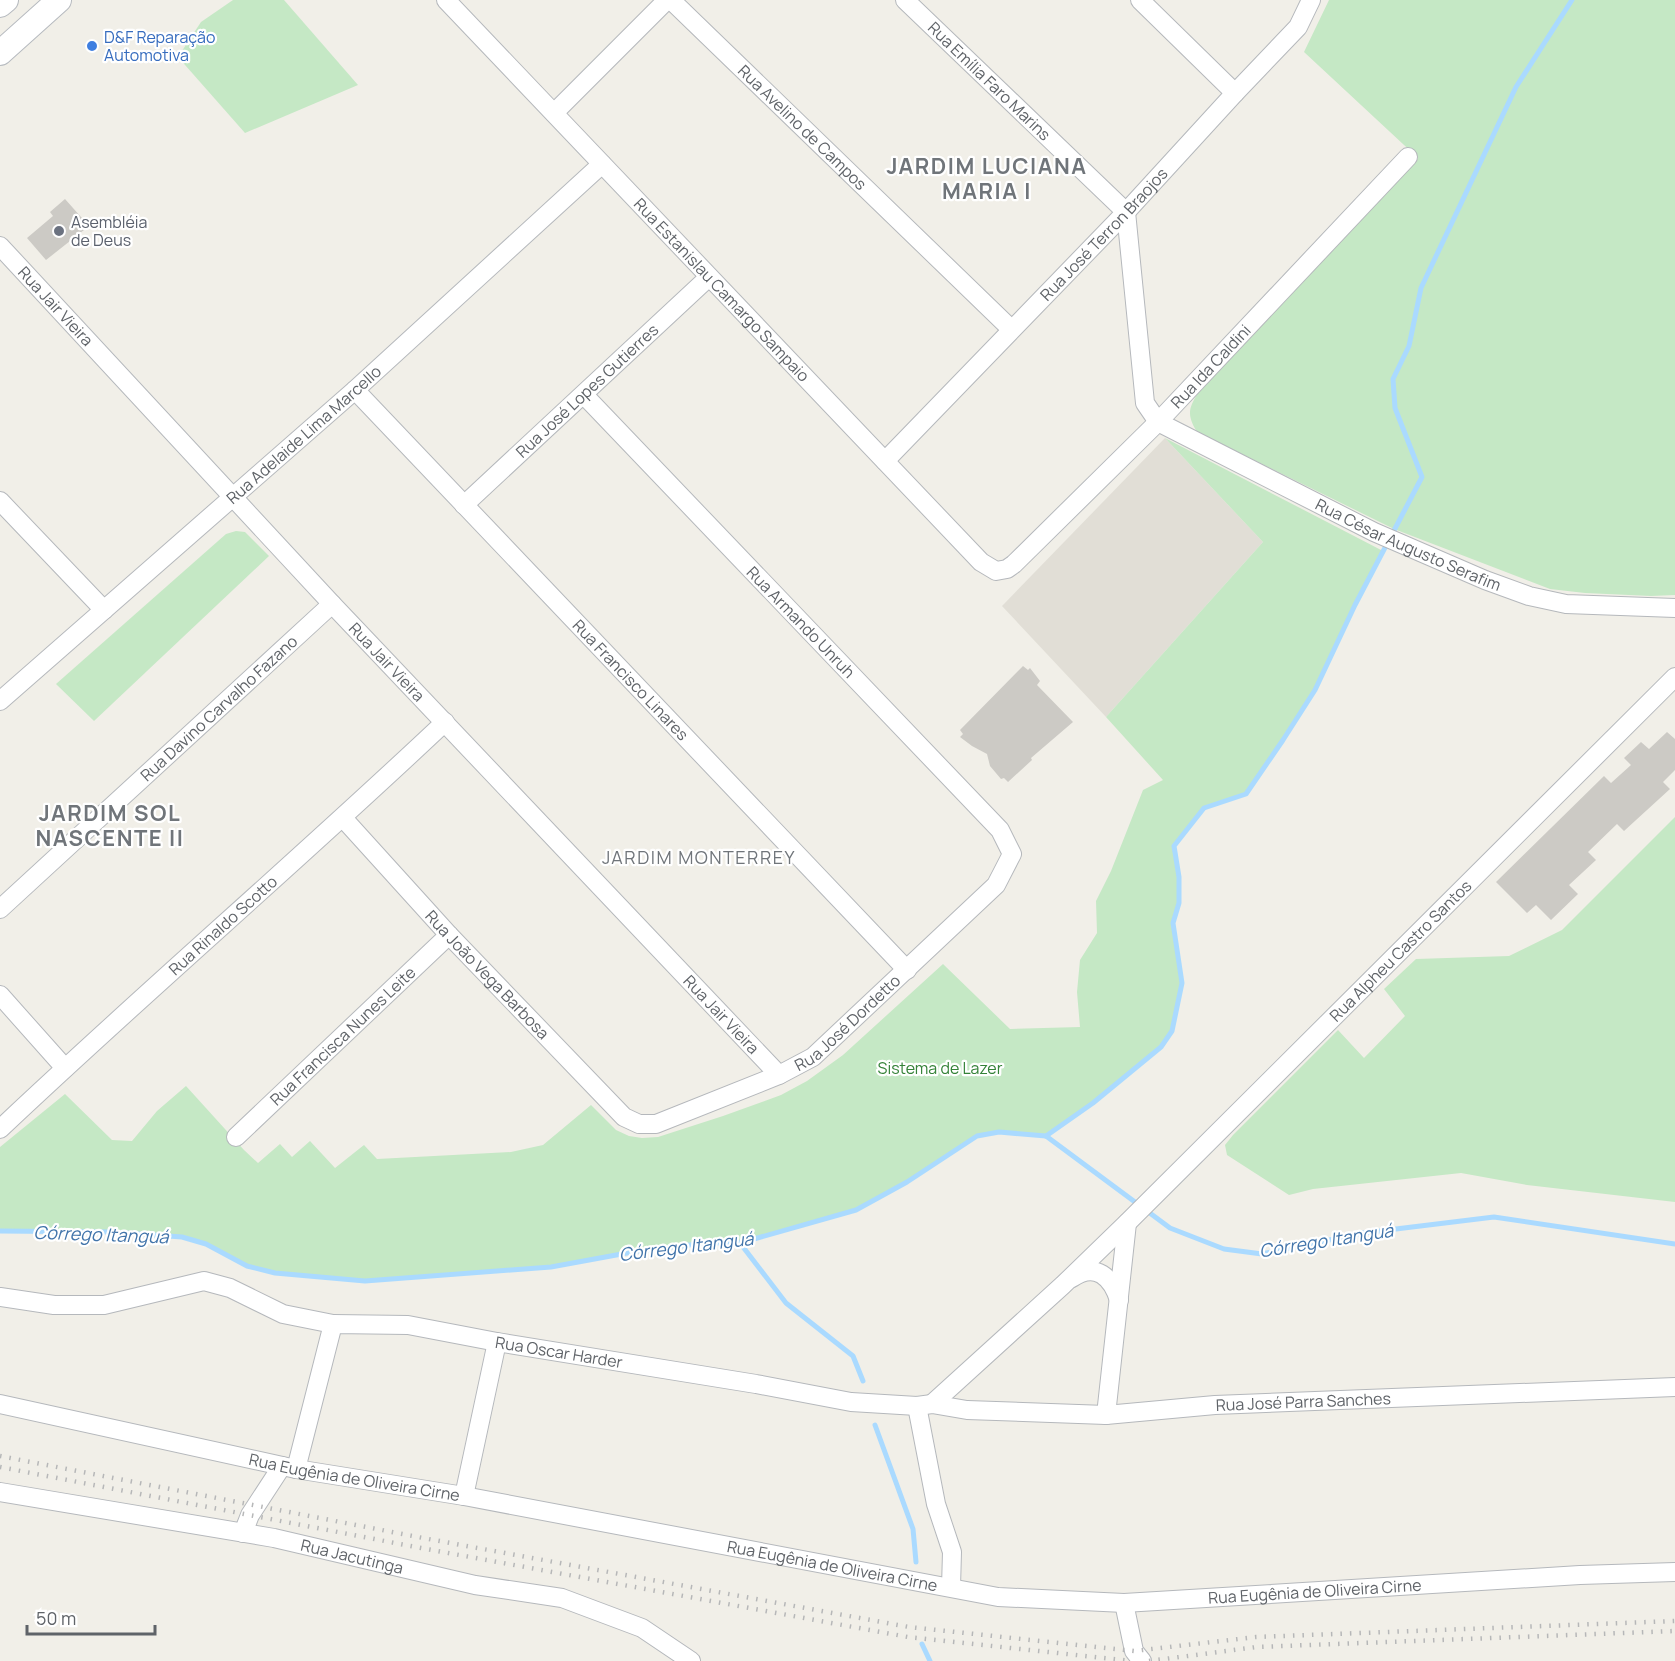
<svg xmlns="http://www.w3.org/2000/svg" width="1675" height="1661" viewBox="0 0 1675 1661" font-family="Manrope,sans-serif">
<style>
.education{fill:#e1ded6}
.green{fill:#c5e8c5}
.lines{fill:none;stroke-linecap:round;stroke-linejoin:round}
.stream{stroke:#aadaff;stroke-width:5}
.building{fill:#cccac5}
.street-casing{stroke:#b5b8bc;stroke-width:20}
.secondary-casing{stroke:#b6babf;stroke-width:26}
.street{stroke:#fff;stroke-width:18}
.secondary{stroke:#fff;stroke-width:24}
.rail{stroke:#b6b7b8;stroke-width:4.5;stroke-dasharray:1.5 8;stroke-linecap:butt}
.shop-dot{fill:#3f7fe0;stroke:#fff;stroke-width:2}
.worship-dot{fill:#6b7280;stroke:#fff;stroke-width:2}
.labels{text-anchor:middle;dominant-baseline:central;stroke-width:4.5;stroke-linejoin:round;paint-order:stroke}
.shop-label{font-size:16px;fill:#366cbe;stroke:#fff;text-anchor:start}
.street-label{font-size:16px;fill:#5f6368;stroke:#fff}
.worship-label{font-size:16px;fill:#5b616d;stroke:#fff;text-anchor:start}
.park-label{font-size:16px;fill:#348238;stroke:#fff}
.neighbourhood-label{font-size:18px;letter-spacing:1.5px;fill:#70757a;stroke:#fff}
.water-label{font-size:18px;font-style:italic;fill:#4174aa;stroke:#fff}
.district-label{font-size:22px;font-weight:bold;letter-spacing:1.5px;fill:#70757a;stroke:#fff}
</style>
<rect width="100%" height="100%" fill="#f1efe8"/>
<polygon class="education" points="1165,438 1263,542 1106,717 1002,606"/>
<g class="green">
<polygon points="233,0 284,0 358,85 245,133 178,57 201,22"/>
<path d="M1329,0H1675V595L1651,596L1585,593L1550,589L1394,529L1197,432C1187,415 1188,409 1198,393L1418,158L1304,52Z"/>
<polygon points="1165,438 1383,551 1315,690 1246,794 1204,808 1174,846 1179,877 1179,903 1173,924 1182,983 1172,1031 1159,1048 1093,1103 1046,1136 999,1132 977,1136 907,1182 856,1210 740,1243 707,1243 638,1251 551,1267 365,1281 275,1273 247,1266 206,1244 182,1237 112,1232 0,1231 0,1147 65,1094 112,1140 132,1141 157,1111 186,1086 244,1150 258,1163 280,1144 292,1157 310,1141 335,1168 364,1145 377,1159 511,1152 543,1145 591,1105 616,1130 629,1136 642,1138 658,1137 723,1116 781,1095 807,1081 843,1055 943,964 1010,1029 1080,1027 1077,992 1080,960 1097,933 1096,901 1111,871 1143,790 1163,780 1106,717 1263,542"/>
<polygon points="236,531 245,532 269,556 94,721 56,684 226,534"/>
<polygon points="1675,817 1675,1202 1527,1185 1461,1173 1313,1189 1289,1195 1227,1155 1225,1145 1233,1135 1338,1030 1364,1058 1405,1016 1384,989 1416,959 1509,956 1562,930"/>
</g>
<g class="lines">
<g class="stream">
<polyline points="1046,1136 1093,1103 1161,1047 1172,1031 1182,983 1173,923 1179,903 1179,877 1174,846 1204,808 1246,794 1283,740 1315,690 1355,605 1422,477 1395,408 1393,379 1409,346 1421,288 1516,87 1572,0"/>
<polyline points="0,1231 112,1232 182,1237 206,1244 247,1266 275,1273 365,1281 551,1267 638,1251 707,1243 740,1243 856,1210 907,1182 977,1136 999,1132 1046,1136 1170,1228 1224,1249 1262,1254 1363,1233 1494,1217 1675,1244"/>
<polyline points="740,1243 786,1303 853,1356 863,1381"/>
<polyline points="875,1425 913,1529 916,1562"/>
<polyline points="922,1644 930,1661"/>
</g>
</g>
<g class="building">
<polygon points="65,199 89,226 46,260 27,238 53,216 50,212"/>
<polygon points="1023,666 1028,670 1030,668 1040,681 1037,685 1073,722 1031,758 1032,760 1008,782 1004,778 1001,779 990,766 987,754 972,746 960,737 963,734 960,730"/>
<polygon points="1667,732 1675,739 1675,770 1663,782 1670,789 1624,831 1617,824 1588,852 1596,860 1569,885 1578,894 1551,920 1536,905 1527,913 1496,882 1604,776 1611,783 1631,765 1624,758 1641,742 1649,749"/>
</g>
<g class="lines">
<defs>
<g id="street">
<path id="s1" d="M446,0L981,562L996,571L1007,569L1014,564L1158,422L1408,157"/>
<path id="s2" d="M671,0L1011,329"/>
<path id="s3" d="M905,0L1126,212L1145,403L1158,422L1374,532L1485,580L1529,596L1566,604L1675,608"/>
<polyline points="1140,0 1235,93"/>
<polyline points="554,113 667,0"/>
<path id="s4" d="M0,246L332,604L779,1075"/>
<path id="s5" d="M355,390L907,970"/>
<path id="s6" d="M885,461L1126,212L1235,93L1298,27L1311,0"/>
<polyline points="0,501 104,610"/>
<path id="s7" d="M464,505L709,277"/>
<path id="s8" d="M0,701L355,390L602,164"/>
<path id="s9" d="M343,818L449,935L624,1117L639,1124H656L779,1075L813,1057L996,885L1012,854L1000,830L584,395"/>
<path id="s10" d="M0,909L332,604"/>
<polyline points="0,995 65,1068"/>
<path id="s11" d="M0,1129C146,991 299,860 445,722"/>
<path id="s12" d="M236,1137L449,935"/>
<path d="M1072,1278C1096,1261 1112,1278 1119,1300"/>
<polyline points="0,1297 54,1305 104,1305 204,1281 230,1288 283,1314 333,1324"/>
<path id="s13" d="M0,1404L296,1469L464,1496L998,1597L1124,1603L1580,1575L1675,1572"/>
<path id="s14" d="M932,1404L1063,1285L1127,1223L1675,677"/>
<polyline points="917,1406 936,1504 952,1552 951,1587"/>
<polyline points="1106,1415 1127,1223"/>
<path id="s15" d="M296,1469L333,1324L408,1325L497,1342L756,1384L851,1402L917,1406L932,1404L967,1410L1106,1415L1215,1405L1675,1387"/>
<path id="s16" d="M0,1492L274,1538L475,1585L562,1598L642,1628L691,1661"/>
<polyline points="464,1496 497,1342"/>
<polyline points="243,1533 250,1515 282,1466"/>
<polyline points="1124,1603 1134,1651 1142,1661"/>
</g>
<g id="secondary">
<polyline points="0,5 6,0"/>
<polyline points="0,53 59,0"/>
</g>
</defs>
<use href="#street" class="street-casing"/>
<use href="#secondary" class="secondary-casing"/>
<use href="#street" class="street"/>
<use href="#secondary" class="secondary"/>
<g class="rail">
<polyline points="0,1456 423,1538 909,1627 1134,1651 1256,1637 1675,1621"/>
<polyline points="0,1467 421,1548 908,1637 1132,1661"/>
<polyline points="1149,1661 1257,1647 1675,1631"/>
</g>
</g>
<circle class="shop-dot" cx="92" cy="46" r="6"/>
<circle class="worship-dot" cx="59" cy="231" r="6"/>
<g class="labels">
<g class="shop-label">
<text x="104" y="37">D&amp;F Reparação<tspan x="104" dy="18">Automotiva</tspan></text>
</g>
<g class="street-label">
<text stroke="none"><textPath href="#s3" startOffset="117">Rua Emília Faro Marins</textPath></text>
<text stroke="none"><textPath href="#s2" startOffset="183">Rua Avelino de Campos</textPath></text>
<text stroke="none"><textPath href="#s6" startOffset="315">Rua José Terron Braojos</textPath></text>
<text stroke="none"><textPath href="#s1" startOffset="400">Rua Estanislau Camargo Sampaio</textPath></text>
<text stroke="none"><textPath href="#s4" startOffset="82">Rua Jair Vieira</textPath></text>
<text stroke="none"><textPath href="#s1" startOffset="1092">Rua Ida Caldini</textPath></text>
<text stroke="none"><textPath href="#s7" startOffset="168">Rua José Lopes Gutierres</textPath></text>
<text stroke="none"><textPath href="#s8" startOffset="404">Rua Adelaide Lima Marcello</textPath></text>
<text stroke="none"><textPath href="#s3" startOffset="800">Rua César Augusto Serafim</textPath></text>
<text transform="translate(801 622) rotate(46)">Rua Armando Unruh</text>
<text stroke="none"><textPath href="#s4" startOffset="568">Rua Jair Vieira</textPath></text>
<text stroke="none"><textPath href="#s5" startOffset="400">Rua Francisco Linares</textPath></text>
<text stroke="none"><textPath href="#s10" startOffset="297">Rua Davino Carvalho Fazano</textPath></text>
<text stroke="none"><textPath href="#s11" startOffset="302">Rua Rinaldo Scotto</textPath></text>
<text stroke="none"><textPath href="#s14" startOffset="652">Rua Alpheu Castro Santos</textPath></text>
<text stroke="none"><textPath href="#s9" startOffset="213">Rua João Vega Barbosa</textPath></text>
<text stroke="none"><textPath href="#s4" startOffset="1054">Rua Jair Vieira</textPath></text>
<text stroke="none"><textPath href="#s9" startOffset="663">Rua José Dordetto</textPath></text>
<text stroke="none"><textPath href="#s12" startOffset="147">Rua Francisca Nunes Leite</textPath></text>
<text stroke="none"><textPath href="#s15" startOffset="378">Rua Oscar Harder</textPath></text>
<text stroke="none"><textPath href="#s15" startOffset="1128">Rua José Parra Sanches</textPath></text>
<text stroke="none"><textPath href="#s13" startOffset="362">Rua Eugênia de Oliveira Cirne</textPath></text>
<text stroke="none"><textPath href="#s16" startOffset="358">Rua Jacutinga</textPath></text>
<text stroke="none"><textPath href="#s13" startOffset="848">Rua Eugênia de Oliveira Cirne</textPath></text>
<text stroke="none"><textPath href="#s13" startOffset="1334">Rua Eugênia de Oliveira Cirne</textPath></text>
</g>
<g class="worship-label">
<text x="71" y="222">Asembléia<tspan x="71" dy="18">de Deus</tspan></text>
</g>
<g class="park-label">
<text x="940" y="1068">Sistema de Lazer</text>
</g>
<g class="neighbourhood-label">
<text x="699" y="857">JARDIM MONTERREY</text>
</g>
<g class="water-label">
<text transform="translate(101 1234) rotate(2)">Córrego Itanguá</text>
<text transform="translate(1326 1240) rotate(-9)">Córrego Itanguá</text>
<text transform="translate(686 1246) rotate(-7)">Córrego Itanguá</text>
</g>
<g class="district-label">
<text x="987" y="166">JARDIM LUCIANA<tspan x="987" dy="25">MARIA I</tspan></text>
<text x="110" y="813">JARDIM SOL<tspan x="110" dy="25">NASCENTE II</tspan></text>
</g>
</g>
<path d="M27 1625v9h128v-9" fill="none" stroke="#5f6368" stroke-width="3"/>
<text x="36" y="1625" font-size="18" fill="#5f6368" stroke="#ffffff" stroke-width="4.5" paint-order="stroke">50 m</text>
</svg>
